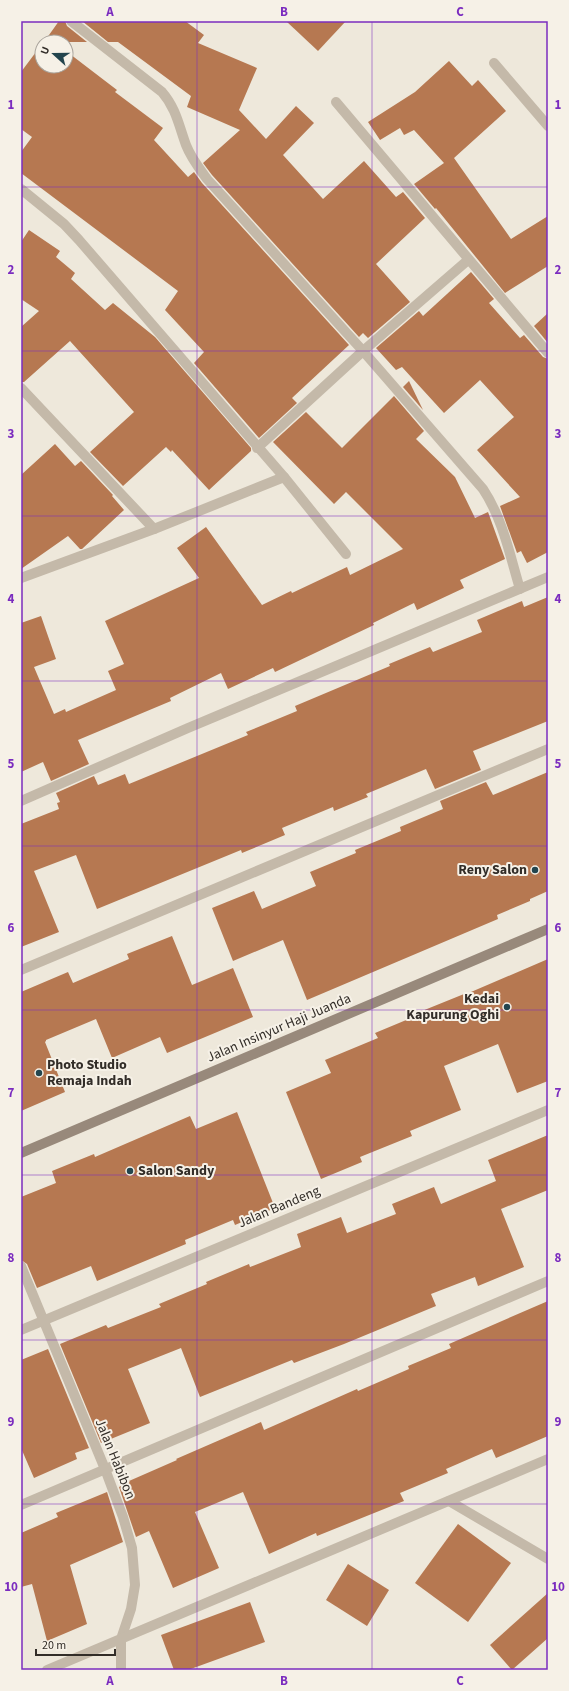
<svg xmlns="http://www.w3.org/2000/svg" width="569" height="1691" viewBox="0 0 569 1691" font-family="'Source Sans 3',sans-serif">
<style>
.building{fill:#b67851}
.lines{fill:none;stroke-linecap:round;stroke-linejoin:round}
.street{stroke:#c4b9a9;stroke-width:10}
.secondary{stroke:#98897b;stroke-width:10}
.grid{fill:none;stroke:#7b2cbf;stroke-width:1;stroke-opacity:0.55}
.poi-dot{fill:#23454e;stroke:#f6f1e7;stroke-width:1.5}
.labels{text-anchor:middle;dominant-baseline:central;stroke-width:4;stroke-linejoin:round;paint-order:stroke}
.poi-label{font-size:14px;font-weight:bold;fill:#322d28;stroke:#f6f1e7;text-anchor:end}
.street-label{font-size:14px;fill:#322d28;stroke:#f6f1e7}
.neatline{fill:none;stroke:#7b2cbf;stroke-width:1.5}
.grid-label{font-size:13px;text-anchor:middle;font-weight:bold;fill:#7b2cbf}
</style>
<rect width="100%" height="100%" fill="#eee8db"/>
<g class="building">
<polygon points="59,21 65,21 67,26 87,42 44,42"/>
<polygon points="82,21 185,21 204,35 198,43 257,68 239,110 266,139 296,106 314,123 283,155 323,199 364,161 396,197 403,192 425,218 376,264 410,302 368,338 363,333 359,337 212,175 203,163 240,130 187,107 191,96 118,42 108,42"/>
<polygon points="286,21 346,21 318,51"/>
<polygon points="42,44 42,66 66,66 66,51 117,90 115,92 163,128 154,140 188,177 194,172 202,183 349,345 292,398 297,403 259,438 194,363 204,352 165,310 178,291 21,173 21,152 32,137 21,129 21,72"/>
<polygon points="449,61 472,86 478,80 506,111 454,158 511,239 548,216 548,266 505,293 436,208 435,209 414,184 444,163 414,130 404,135 400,128 380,140 368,122 415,92"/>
<polygon points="29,230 60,251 56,257 75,273 71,279 105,310 113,303 155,337 251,448 251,451 209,490 172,450 171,452 166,447 123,486 90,452 134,412 70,341 24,382 21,382 21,327 39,311 21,299 21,242"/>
<polygon points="471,272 494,299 489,303 520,338 524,335 543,357 548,359 548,552 527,563 521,551 517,553 500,506 520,497 477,450 514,417 480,380 444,413 402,367 396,370 376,348 419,311 423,316"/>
<polygon points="548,313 548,343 534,326"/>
<polygon points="409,381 423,410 403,387"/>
<polygon points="394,396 424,431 416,439 455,477 475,518 488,512 505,559 460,580 464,588 417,610 414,603 373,623 374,625 275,672 273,668 228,689 221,673 170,698 171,701 78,740 89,764 51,781 43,762 21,772 21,623 41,616 56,659 34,667 54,714 65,709 66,712 116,690 108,671 124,664 105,621 199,578 177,548 206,527 262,605 291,591 292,593 347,567 350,575 403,549 346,492 334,504 273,442 306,412 342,448"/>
<polygon points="55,444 75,466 81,461 113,495 112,496 124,510 82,549 80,549 68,536 21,569 21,475"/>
<polygon points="548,597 548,721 473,751 481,770 435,789 426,769 366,794 368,797 334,811 333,807 282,828 285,835 242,853 241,850 97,909 76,855 34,871 59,932 21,947 21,824 59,809 57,803 60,802 56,793 94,776 98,785 125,774 129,784 248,735 246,732 297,711 295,706 390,666 389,664 430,647 433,652 482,632 477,620 522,601 524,607"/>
<polygon points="548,772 548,891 530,899 530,901 497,915 498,919 307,1000 283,940 233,961 212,908 254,891 262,909 316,886 310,872 356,853 355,850 401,831 400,827 443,809 440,801 486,782 493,795"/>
<polygon points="172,936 192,985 233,968 253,1017 167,1053 160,1037 112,1058 96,1019 46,1040 46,1041 45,1042 65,1092 21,1111 21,992 68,972 73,983 129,959 127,954"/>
<polygon points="548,959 548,1081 517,1093 498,1044 444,1066 461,1110 410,1131 412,1136 360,1157 362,1162 321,1179 286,1092 331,1073 325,1060 378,1038 375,1033 423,1013 422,1011 464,994 464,995"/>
<polygon points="237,1112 275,1208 235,1225 233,1220 185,1240 186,1244 97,1281 91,1266 37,1288 27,1264 21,1260 21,1197 56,1183 52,1171 94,1154 95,1157 190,1116 196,1129"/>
<polygon points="548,1135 548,1190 501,1209 524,1267 478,1286 475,1277 431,1294 436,1306 344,1344 294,1363 292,1360 200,1397 181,1348 128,1369 150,1423 101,1443 60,1344 106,1325 108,1328 161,1307 159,1304 207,1284 206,1282 249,1264 250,1267 301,1247 297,1234 341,1217 347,1233 396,1214 392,1204 434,1187 441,1204 496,1181 488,1160"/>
<polygon points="548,1301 548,1436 496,1458 492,1449 446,1469 448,1473 400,1493 404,1501 317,1536 316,1533 269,1554 243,1492 195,1512 219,1568 173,1588 149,1531 136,1537 119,1487 130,1482 129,1481 177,1460 176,1459 261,1422 264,1430 357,1389 358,1391 409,1369 408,1366 451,1348 449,1344"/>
<polygon points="48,1349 89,1448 75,1453 77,1459 34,1478 21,1448 21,1360"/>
<polygon points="107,1492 123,1542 70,1565 87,1624 47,1641 32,1584 21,1587 21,1533 58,1517 56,1513"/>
<polygon points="458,1524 511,1563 468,1622 415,1583"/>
<polygon points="348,1564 389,1590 367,1626 326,1600"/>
<polygon points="548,1593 548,1638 512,1670 490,1645"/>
<polygon points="250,1602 265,1642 188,1670 174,1670 161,1635"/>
</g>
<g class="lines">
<g class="street">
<path d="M71,21L162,92C176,108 179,126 186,145C191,158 199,168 207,179L363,351L483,489C503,519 510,556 520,589"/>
<polyline points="494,63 548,126"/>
<polyline points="336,102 548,353"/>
<polyline points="21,189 64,224 79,240 284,477 346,554"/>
<polyline points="21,388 154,529"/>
<polyline points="257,448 363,351 468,260"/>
<polyline points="21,578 154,529 284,477"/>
<polyline points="21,801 188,728 548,577"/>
<polyline points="21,970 548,749"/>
<polyline points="21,1266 105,1469 123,1517 132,1548 135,1585 131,1609 121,1639 121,1670"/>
<polyline points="21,1330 548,1110"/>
<polyline points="449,1501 548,1559"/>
<polyline points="21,1505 548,1281"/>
<polyline points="47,1670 548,1459"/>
</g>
<polyline class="secondary" points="21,1153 548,929"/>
</g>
<path class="grid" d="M197,21V1670M372,21V1670M21,187H548M21,351H548M21,516H548M21,681H548M21,846H548M21,1010H548M21,1175H548M21,1340H548M21,1504H548"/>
<g class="poi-dot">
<circle cx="535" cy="870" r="4"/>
<circle cx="507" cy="1007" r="4"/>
<circle cx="39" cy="1073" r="4"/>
<circle cx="130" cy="1171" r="4"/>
</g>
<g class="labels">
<g class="poi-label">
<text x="527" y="870">Reny Salon</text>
<text x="499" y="999">Kedai<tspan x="499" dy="16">Kapurung Oghi</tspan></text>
<text x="47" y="1065" text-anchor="start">Photo Studio<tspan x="47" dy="16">Remaja Indah</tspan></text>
<text x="138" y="1171" text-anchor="start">Salon Sandy</text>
</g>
<g class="street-label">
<text transform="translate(279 1028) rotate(-23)">Jalan Insinyur Haji Juanda</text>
<text transform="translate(279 1207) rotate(-23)">Jalan Bandeng</text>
<text transform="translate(115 1459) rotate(68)">Jalan Habibon</text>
</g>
</g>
<rect width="569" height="1691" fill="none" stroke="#f6f1e7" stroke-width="44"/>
<g transform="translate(54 54) rotate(291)"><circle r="19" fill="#f6f1e7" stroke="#a8a39b"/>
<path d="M0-3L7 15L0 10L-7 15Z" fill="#23454e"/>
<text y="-6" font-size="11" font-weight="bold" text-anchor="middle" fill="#322d28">U</text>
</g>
<path d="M36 1649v6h79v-6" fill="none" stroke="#322d28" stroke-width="2"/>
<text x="42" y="1649" font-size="12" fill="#322d28" stroke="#f6f1e7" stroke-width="3" paint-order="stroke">20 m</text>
<rect x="22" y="22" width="525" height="1647" class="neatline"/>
<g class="grid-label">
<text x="110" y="16">A</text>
<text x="284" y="16">B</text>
<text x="460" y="16">C</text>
<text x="11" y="109">1</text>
<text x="558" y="109">1</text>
<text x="11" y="274">2</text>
<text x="558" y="274">2</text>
<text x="11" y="438">3</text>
<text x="558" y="438">3</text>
<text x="11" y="603">4</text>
<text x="558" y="603">4</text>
<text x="11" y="768">5</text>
<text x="558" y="768">5</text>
<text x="11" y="932">6</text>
<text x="558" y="932">6</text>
<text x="11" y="1097">7</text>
<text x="558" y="1097">7</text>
<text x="11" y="1262">8</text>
<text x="558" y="1262">8</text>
<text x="11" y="1426">9</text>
<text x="558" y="1426">9</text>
<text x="11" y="1591">10</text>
<text x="558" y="1591">10</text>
<text x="110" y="1685">A</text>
<text x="284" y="1685">B</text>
<text x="460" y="1685">C</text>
</g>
</svg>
